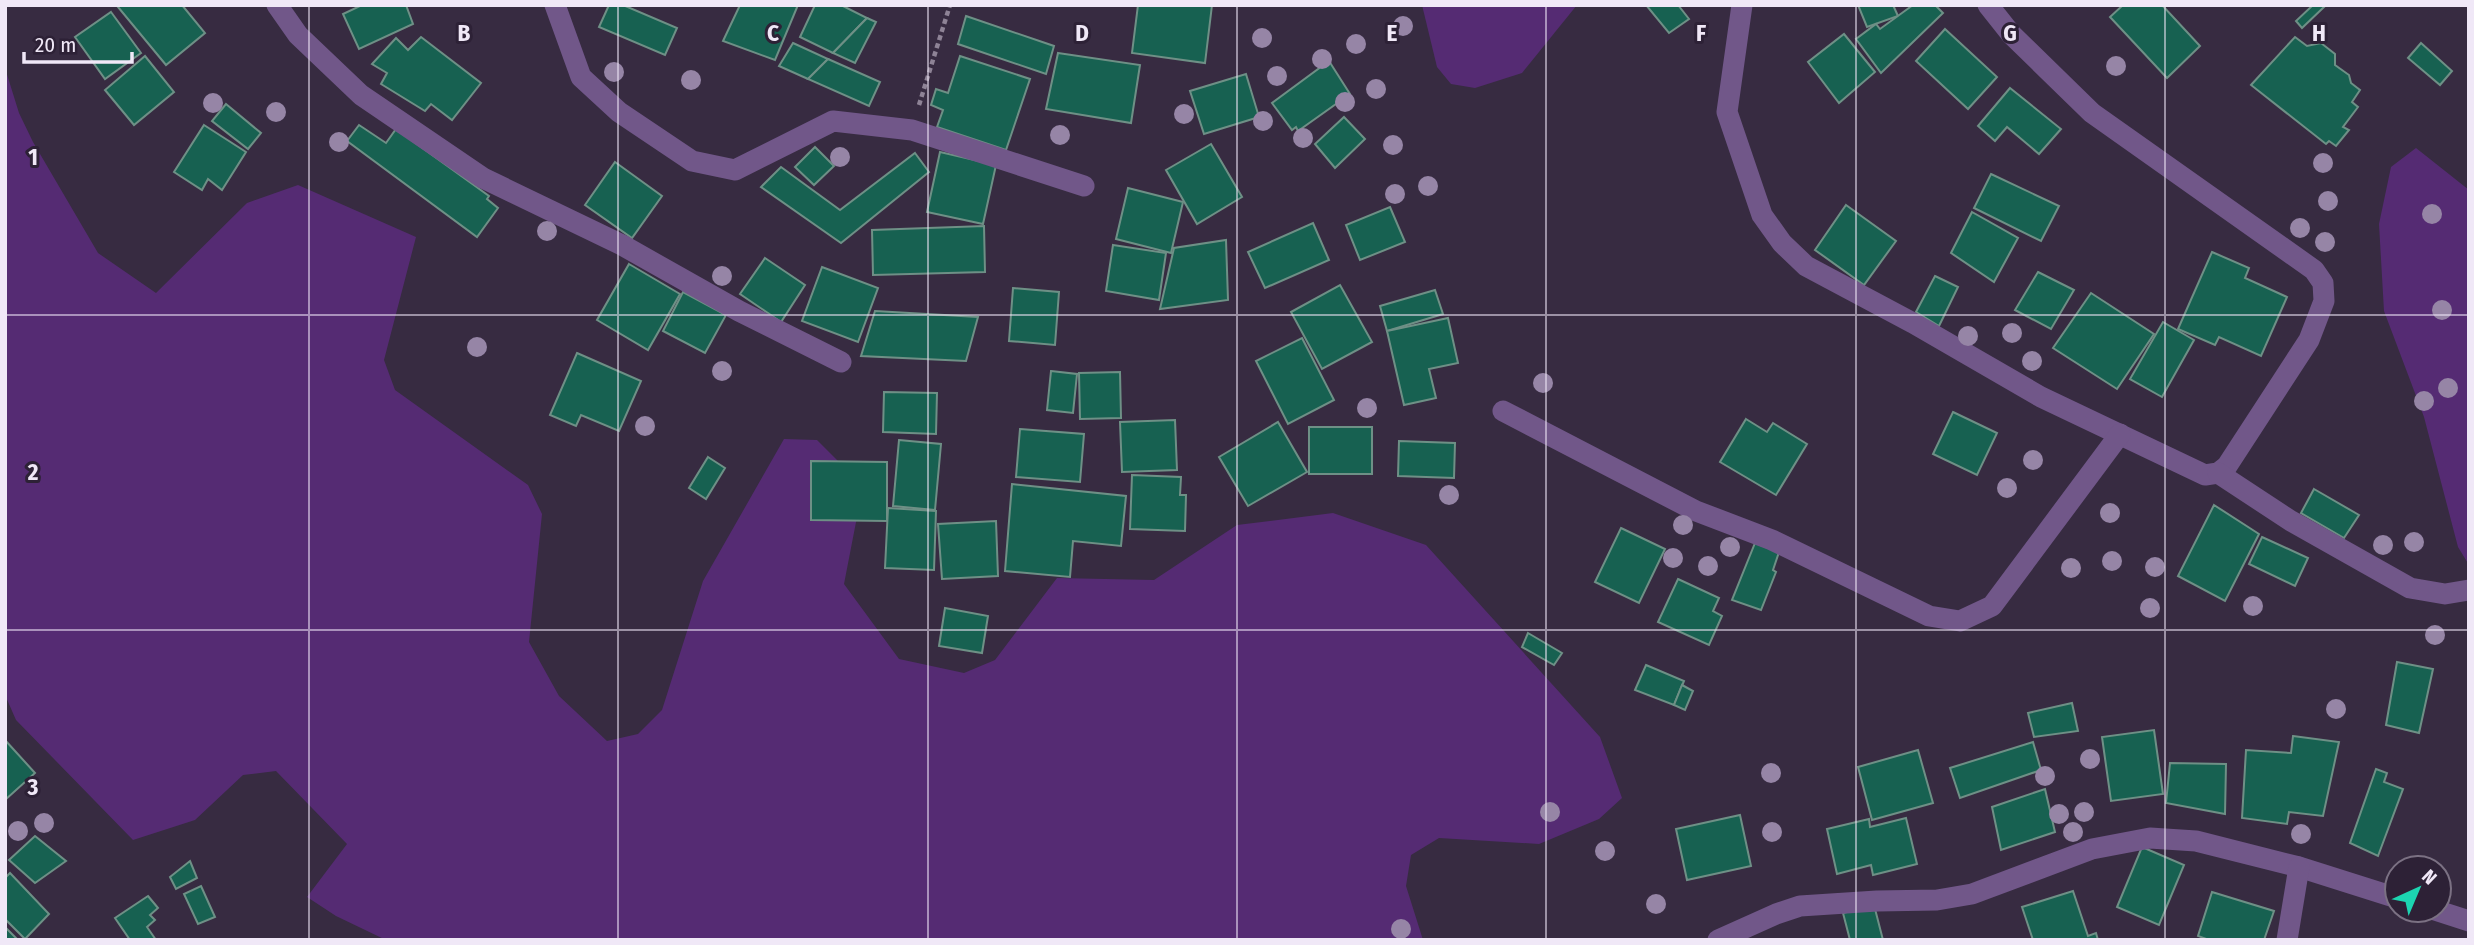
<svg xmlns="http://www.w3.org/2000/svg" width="2474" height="945" viewBox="0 0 2474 945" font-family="'Fira Sans Condensed',sans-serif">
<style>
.green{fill:#552b73}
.building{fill:#176151;stroke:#6e9086;stroke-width:2}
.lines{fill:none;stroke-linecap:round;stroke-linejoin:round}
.path{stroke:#8e8396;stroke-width:4.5;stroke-dasharray:5 3.5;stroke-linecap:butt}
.minor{stroke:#715789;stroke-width:21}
.tree{fill:#9685a6}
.grid{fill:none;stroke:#f0e8f7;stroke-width:2;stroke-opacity:0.55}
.grid-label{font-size:23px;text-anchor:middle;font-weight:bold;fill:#f0e8f7;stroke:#2d2136;stroke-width:6;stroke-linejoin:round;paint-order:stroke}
</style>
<rect width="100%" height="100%" fill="#372b41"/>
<g class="green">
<polygon points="1422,5 1577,5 1522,73 1475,88 1451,84 1437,67"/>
<polygon points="5,68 19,113 33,142 98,253 156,293 247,203 298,185 416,237 384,360 395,390 528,485 542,514 529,642 559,696 607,741 638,734 662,710 703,581 784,439 817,440 863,486 844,584 899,659 964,673 995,660 1057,578 1154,580 1237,525 1333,513 1426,545 1600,737 1622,798 1599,819 1539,844 1439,838 1411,855 1406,886 1423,940 386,940 336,916 307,897 347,844 276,771 243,775 195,820 133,840 16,720 5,695"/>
<polygon points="2416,148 2469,190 2469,565 2458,547 2424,417 2384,311 2379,224 2391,167"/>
</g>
<g class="building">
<polygon points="120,5 182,5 205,33 166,65 118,7"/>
<polygon points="362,5 406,5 413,24 359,49 343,14"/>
<polygon points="609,5 623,5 677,28 665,55 599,27"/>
<polygon points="740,5 798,5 775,60 723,41"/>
<polygon points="815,5 841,5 867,18 833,53 800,37"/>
<polygon points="1138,5 1212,5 1205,63 1132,53"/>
<polygon points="1646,5 1678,5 1689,19 1669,33"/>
<polygon points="1858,5 1893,5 1898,16 1867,27"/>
<polygon points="1913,5 1935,5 1943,13 1881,73 1856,39 1876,24 1880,29"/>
<polygon points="2123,5 2162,5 2200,46 2167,78 2110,17"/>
<polygon points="2313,5 2325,6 2302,28 2296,21"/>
<polygon points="111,12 141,53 105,79 75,37"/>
<polygon points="966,16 1054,46 1046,74 958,44"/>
<polygon points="867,18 876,22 855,63 833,53"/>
<polygon points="1945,29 1997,77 1968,109 1916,61"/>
<polygon points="1844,34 1875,72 1839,103 1808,62"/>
<polygon points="421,37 481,83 452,120 431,104 425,111 381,84 387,73 372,64 396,38 408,50"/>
<polygon points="2295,37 2307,46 2321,43 2335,54 2335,65 2349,75 2351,83 2360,90 2352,102 2358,107 2343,127 2349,130 2336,146 2329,141 2326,144 2251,85"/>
<polygon points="793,43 828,59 808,79 779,66"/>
<polygon points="2421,43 2452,71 2440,85 2408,58"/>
<polygon points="1058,53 1140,65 1131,123 1046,109"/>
<polygon points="145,56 174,92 134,125 105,90"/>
<polygon points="960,56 1030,79 1006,150 937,127 943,110 931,105 936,89 948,93"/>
<polygon points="828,59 880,82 869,106 808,79"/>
<polygon points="1329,61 1350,94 1298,131 1296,127 1292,130 1272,103"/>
<polygon points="1246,74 1259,117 1204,134 1190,91"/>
<polygon points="2010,88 2061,129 2039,154 2007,127 1995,141 1978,126"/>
<polygon points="226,104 261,133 248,149 212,121"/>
<polygon points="1344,117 1365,139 1335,168 1315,144"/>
<polygon points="204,125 246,152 222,190 208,179 202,190 174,172"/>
<polygon points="359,125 386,143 396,129 489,196 487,199 498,208 477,237 347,141"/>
<polygon points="1211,144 1242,197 1197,224 1166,170"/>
<polygon points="815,147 834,166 814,185 795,167"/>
<polygon points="940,152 996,165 983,224 927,212"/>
<polygon points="915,153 929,172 841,243 761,187 781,167 840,210"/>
<polygon points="615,162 662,196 632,238 585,205"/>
<polygon points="1991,174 2059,206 2041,241 1974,208"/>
<polygon points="1128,188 1183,202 1171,253 1116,239"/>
<polygon points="1846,205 1896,241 1864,285 1815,250"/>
<polygon points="1390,207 1405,242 1360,260 1346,225"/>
<polygon points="1972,212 2018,238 1994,282 1951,253"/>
<polygon points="1313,223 1329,260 1265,288 1248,252"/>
<polygon points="984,226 985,272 873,275 872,230"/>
<polygon points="1226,240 1228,300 1160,309 1174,248"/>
<polygon points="1113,245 1166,253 1159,300 1106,291"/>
<polygon points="2212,252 2249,268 2245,278 2287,297 2261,356 2219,337 2215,345 2178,329"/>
<polygon points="765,258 805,285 781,322 740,294"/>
<polygon points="629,264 680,294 648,350 597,320"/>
<polygon points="822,267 878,288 858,342 802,321"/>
<polygon points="2038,272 2074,290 2051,329 2015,310"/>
<polygon points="1935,276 1958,287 1939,326 1916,312"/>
<polygon points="1340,285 1372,342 1322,369 1291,312"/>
<polygon points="1013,288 1059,292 1055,345 1009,341"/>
<polygon points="1435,290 1443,314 1387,331 1380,306"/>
<polygon points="683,292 726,315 705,353 663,331"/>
<polygon points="2091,293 2154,334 2117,389 2053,348"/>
<polygon points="875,311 978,317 966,361 861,356"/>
<polygon points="1448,318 1458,363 1429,369 1436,398 1404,405 1387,331"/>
<polygon points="2163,322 2194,340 2162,397 2130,379"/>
<polygon points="1302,338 1334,400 1288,424 1256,361"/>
<polygon points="577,353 641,381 619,431 581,415 576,426 550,415"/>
<polygon points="1051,371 1077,374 1073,413 1047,410"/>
<polygon points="1120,372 1121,418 1080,419 1079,373"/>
<polygon points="884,392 937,393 936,434 883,432"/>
<polygon points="1953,412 1997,433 1977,475 1933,454"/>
<polygon points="1746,419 1767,432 1773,423 1807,444 1776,495 1720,462"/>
<polygon points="1175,420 1177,470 1122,472 1120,422"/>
<polygon points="1278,422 1307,472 1248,506 1219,457"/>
<rect x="1309" y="427" width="63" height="47"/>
<polygon points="1020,429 1084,434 1080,482 1016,477"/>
<polygon points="899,440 941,444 935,510 893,506"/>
<polygon points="1399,441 1455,443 1454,478 1398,476"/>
<polygon points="708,457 725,468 706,499 689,488"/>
<polygon points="811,461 887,462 887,521 811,520"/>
<polygon points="1132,475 1181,477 1180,495 1186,495 1185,531 1130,529"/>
<polygon points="1012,484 1126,496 1121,546 1073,541 1070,577 1005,571"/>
<polygon points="2314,489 2359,515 2344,538 2301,513"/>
<polygon points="2214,505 2259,534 2225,601 2178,576"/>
<polygon points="888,508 936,511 934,570 885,568"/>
<polygon points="996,521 998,576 942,579 938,524"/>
<polygon points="1621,528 1665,549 1639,603 1595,582"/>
<polygon points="2262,537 2308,558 2295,586 2249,564"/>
<polygon points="1755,543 1779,552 1773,570 1776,572 1761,610 1732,600"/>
<polygon points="1678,579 1719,598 1713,611 1722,616 1709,645 1658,622"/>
<polygon points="945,608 988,616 982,653 939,646"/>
<polygon points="1528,633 1562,653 1554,665 1522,647"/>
<polygon points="2397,662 2433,669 2419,733 2386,725"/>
<polygon points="1646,665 1684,681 1674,705 1635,690"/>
<polygon points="1682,685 1693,691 1685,710 1674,705"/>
<polygon points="2072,703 2078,731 2034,737 2028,713"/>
<polygon points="2154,730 2163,794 2111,801 2102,737"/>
<polygon points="2293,736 2339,742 2323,816 2289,812 2287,824 2242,818 2246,750 2291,753"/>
<polygon points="5,740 35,773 5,800"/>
<polygon points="2033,742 2041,770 1960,798 1950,768"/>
<polygon points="1918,750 1933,803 1872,820 1858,767"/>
<polygon points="2170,763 2226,764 2225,814 2166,803"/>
<polygon points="2376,769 2387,773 2384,782 2403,789 2378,856 2350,843"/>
<polygon points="2045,789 2055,832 2001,850 1992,807"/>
<polygon points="1740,815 1751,866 1687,880 1676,829"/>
<polygon points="1906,818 1917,864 1873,875 1871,865 1837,874 1827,829 1869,819 1870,827"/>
<polygon points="35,836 66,861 35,883 9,860"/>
<polygon points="2142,847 2184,865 2159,925 2117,907"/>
<polygon points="190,861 197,878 176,889 170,877"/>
<polygon points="10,873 49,914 25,939 5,919 5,878"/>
<polygon points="201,886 215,917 198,924 184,894"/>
<polygon points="2073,891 2088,936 2096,933 2098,940 2033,940 2022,907"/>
<polygon points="2212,892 2274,911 2264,940 2209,940 2198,936"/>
<polygon points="148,896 158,908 150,915 155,920 147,927 156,940 130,940 115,918"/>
<polygon points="1874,905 1883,940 1850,940 1843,913"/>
<polygon points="5,927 18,940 5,940"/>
</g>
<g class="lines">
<polyline class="path" points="919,105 950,5"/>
<g class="minor">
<polyline points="277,5 298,35 361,95 483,178 622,245 739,311 841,362"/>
<polyline points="555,5 581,77 619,112 692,161 735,170 833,121 912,130 1084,186"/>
<polyline points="1742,5 1727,112 1762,215 1782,243 1806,266 1913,323 2041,397 2205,475 2218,473 2227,466 2309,340 2324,301 2323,283 2314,270 2092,113 2011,34 1988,5"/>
<polyline points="1503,411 1696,511 1772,540 1929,616 1960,621 1992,606 2120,434"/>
<polyline points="2218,473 2291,521 2410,588 2445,594 2469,590"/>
<polyline points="2435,910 2469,921"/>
<polyline points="1718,940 1776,914 1800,906 1877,901 1937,900 1972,894 2092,849 2150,838 2196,841 2299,867 2397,898"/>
<polyline points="2287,940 2299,867"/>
</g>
</g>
<g class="tree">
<circle cx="1403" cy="26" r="10"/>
<circle cx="1262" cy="38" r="10"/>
<circle cx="1356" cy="44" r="10"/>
<circle cx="1322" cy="59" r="10"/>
<circle cx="2116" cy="66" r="10"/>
<circle cx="614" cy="72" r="10"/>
<circle cx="1277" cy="76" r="10"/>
<circle cx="691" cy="80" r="10"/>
<circle cx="1376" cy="89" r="10"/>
<circle cx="1345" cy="102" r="10"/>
<circle cx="213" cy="103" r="10"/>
<circle cx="276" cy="112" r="10"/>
<circle cx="1184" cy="114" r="10"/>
<circle cx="1263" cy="121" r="10"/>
<circle cx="1060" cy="135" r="10"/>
<circle cx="1303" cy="138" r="10"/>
<circle cx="339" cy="142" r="10"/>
<circle cx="1393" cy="145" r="10"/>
<circle cx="840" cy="157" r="10"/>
<circle cx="2323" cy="163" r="10"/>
<circle cx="1428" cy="186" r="10"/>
<circle cx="1395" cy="194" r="10"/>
<circle cx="2328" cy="201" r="10"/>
<circle cx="2432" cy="214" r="10"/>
<circle cx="2300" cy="228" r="10"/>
<circle cx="547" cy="231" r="10"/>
<circle cx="2325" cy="242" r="10"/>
<circle cx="722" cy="276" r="10"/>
<circle cx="2442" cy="310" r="10"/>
<circle cx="2012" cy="333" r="10"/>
<circle cx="1968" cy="336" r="10"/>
<circle cx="477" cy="347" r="10"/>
<circle cx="2032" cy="361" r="10"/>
<circle cx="722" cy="371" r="10"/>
<circle cx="1543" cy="383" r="10"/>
<circle cx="2448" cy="388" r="10"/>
<circle cx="2424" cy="401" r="10"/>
<circle cx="1367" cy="408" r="10"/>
<circle cx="645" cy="426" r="10"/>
<circle cx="2033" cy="460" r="10"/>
<circle cx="2007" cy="488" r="10"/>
<circle cx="1449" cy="495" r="10"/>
<circle cx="2110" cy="513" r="10"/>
<circle cx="1683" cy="525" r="10"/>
<circle cx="2414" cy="542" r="10"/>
<circle cx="2383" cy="545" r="10"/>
<circle cx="1730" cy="547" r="10"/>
<circle cx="1673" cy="558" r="10"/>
<circle cx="2112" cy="561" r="10"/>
<circle cx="1708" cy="566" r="10"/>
<circle cx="2155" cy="567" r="10"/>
<circle cx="2071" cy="568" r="10"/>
<circle cx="2253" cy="606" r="10"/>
<circle cx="2150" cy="608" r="10"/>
<circle cx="2435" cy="635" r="10"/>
<circle cx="2336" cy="709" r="10"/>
<circle cx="2090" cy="759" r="10"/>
<circle cx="1771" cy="773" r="10"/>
<circle cx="2045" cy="776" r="10"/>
<circle cx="1550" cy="812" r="10"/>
<circle cx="2084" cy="812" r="10"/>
<circle cx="2059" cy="814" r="10"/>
<circle cx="44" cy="823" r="10"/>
<circle cx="18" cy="831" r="10"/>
<circle cx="1772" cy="832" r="10"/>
<circle cx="2073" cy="832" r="10"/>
<circle cx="2301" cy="834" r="10"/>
<circle cx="1605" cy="851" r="10"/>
<circle cx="1656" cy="904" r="10"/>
<circle cx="1401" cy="929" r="10"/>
</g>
<path class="grid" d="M309,5V940M618,5V940M928,5V940M1237,5V940M1546,5V940M1856,5V940M2165,5V940M5,315H2469M5,630H2469"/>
<g class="grid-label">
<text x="464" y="41">B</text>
<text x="773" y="41">C</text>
<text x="1082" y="41">D</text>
<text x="1392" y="41">E</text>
<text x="1701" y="41">F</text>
<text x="2010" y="41">G</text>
<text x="2319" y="41">H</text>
<text x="33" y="165">1</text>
<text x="33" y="480">2</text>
<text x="33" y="795">3</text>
</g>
<rect width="2474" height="945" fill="none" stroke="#f0e8f7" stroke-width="14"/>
<g transform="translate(2418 889) rotate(44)"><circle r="33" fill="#2d2136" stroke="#7b7183" stroke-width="2"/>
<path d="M0-5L12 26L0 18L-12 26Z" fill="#1cd5b1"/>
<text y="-10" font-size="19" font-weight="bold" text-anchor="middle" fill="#f0e8f7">N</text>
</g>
<path d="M24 52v10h108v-10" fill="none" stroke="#f0e8f7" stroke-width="3.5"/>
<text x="35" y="52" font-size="21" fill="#f0e8f7" stroke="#2d2136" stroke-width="5" paint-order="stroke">20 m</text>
</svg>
